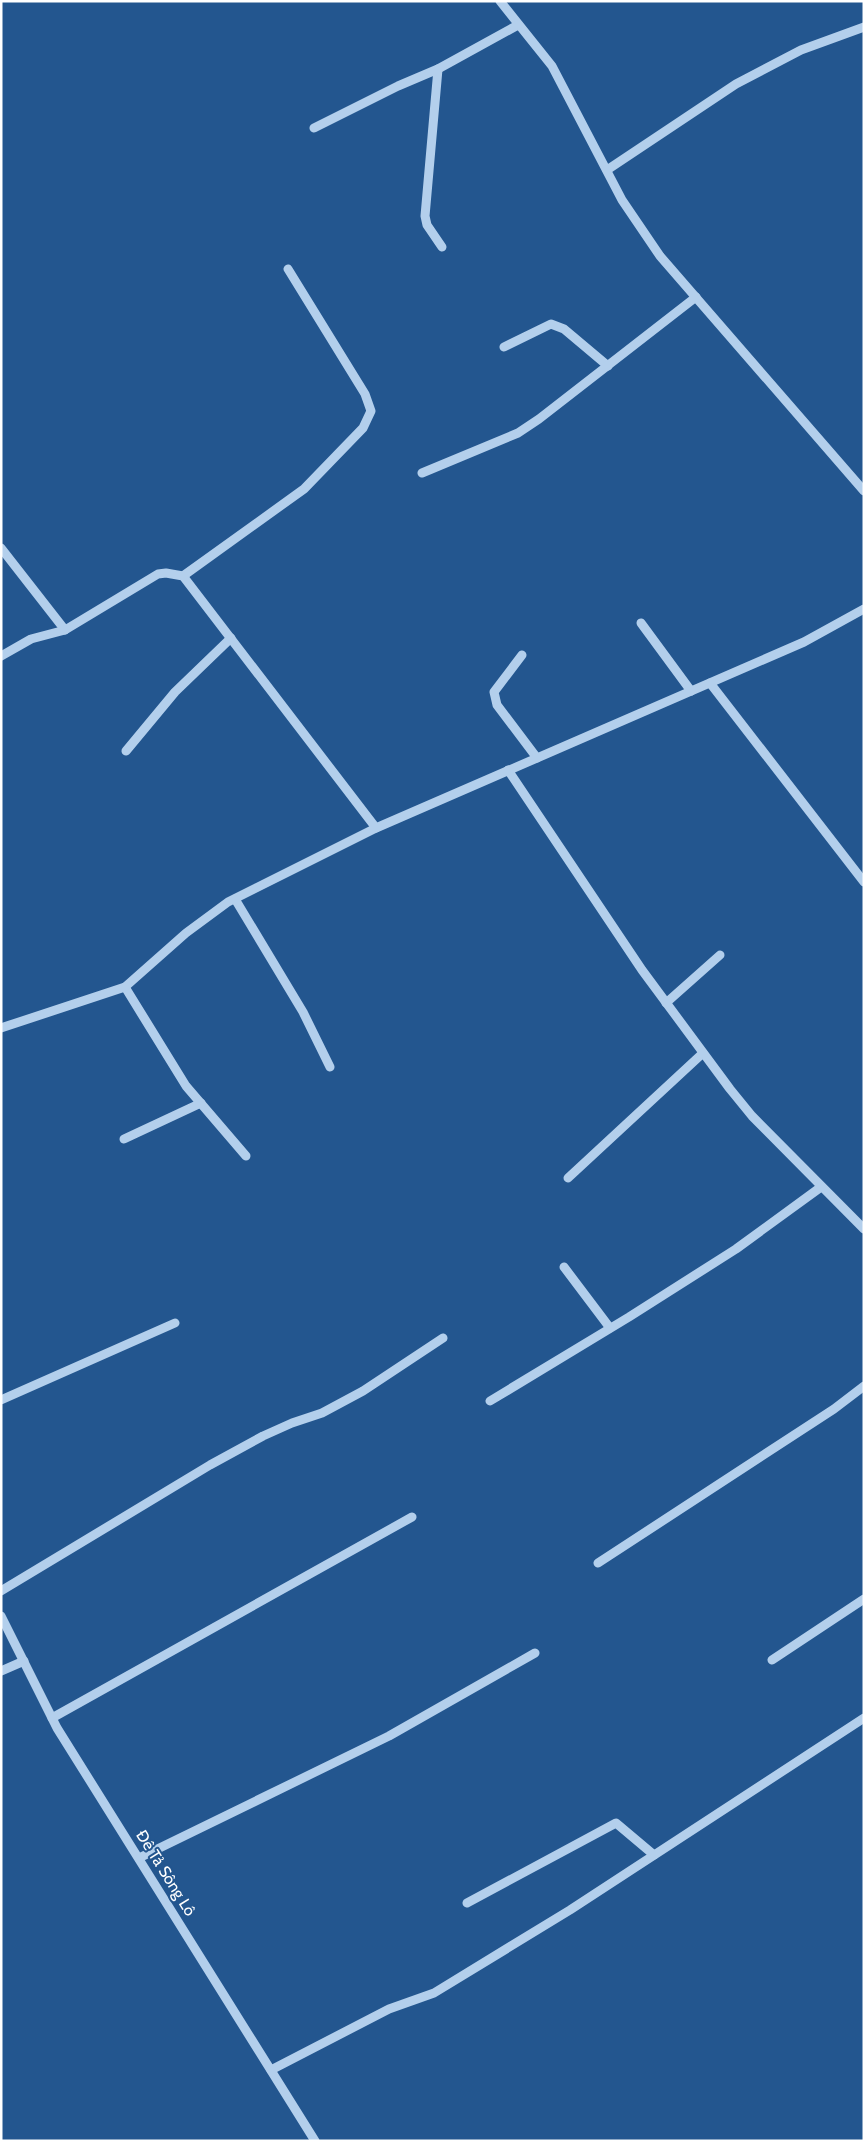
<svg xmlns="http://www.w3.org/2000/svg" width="865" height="2142" viewBox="0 0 865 2142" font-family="Cabin,sans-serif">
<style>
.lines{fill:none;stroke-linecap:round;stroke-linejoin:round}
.minor{stroke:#b3cfec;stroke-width:9}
.labels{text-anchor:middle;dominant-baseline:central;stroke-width:4;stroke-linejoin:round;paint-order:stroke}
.street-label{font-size:16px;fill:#fff;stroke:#23568f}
</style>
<rect width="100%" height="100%" fill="#23568f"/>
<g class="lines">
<g class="minor">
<polyline points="500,1 552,66 622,200 660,256 864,491"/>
<polyline points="438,69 425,216 427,225 442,247"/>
<polyline points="314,128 398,86 438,69 518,25"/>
<polyline points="607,170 736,84 801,50 864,27"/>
<polyline points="504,347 551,324 564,329 608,366"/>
<polyline points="422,473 518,433 539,419 696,297"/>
<polyline points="1,548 65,630"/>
<polyline points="183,576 304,489 363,428 371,411 365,394 288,269"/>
<polyline points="641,623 691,691"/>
<polyline points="522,655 494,692 497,705 537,758"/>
<polyline points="1,656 31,639 65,630 158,574 166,573 183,576 376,828"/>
<polyline points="710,683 864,882"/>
<polyline points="126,751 175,692 231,638"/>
<polyline points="508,770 642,970 730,1089 752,1116 864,1229"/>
<polyline points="235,899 303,1012 330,1067"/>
<polyline points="125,987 186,1086 246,1156"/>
<polyline points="666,1003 720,955"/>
<polyline points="1,1028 125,987 186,933 228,902 376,828 804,642 864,609"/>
<polyline points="124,1139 201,1103"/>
<polyline points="568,1178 703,1053"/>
<polyline points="564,1267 610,1328"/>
<polyline points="1,1400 175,1323"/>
<polyline points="490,1401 629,1317 736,1249 821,1187"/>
<polyline points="598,1563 834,1409 864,1386"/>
<polyline points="1,1591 210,1465 263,1436 292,1423 322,1413 363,1391 443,1338"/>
<polyline points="1,1616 57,1728 315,2141"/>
<polyline points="772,1660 864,1599"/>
<polyline points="1,1671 24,1661"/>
<polyline points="52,1718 412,1517"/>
<polyline points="139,1858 389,1736 535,1653"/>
<polyline points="467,1903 616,1823 654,1855"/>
<polyline points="271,2070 389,2009 434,1993 570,1910 864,1718"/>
</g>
</g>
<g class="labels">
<g class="street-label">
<text transform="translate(166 1873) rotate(58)">Đê Tả Sông Lô</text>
</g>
</g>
<rect width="865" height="2142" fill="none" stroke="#ffffff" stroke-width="5"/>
</svg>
